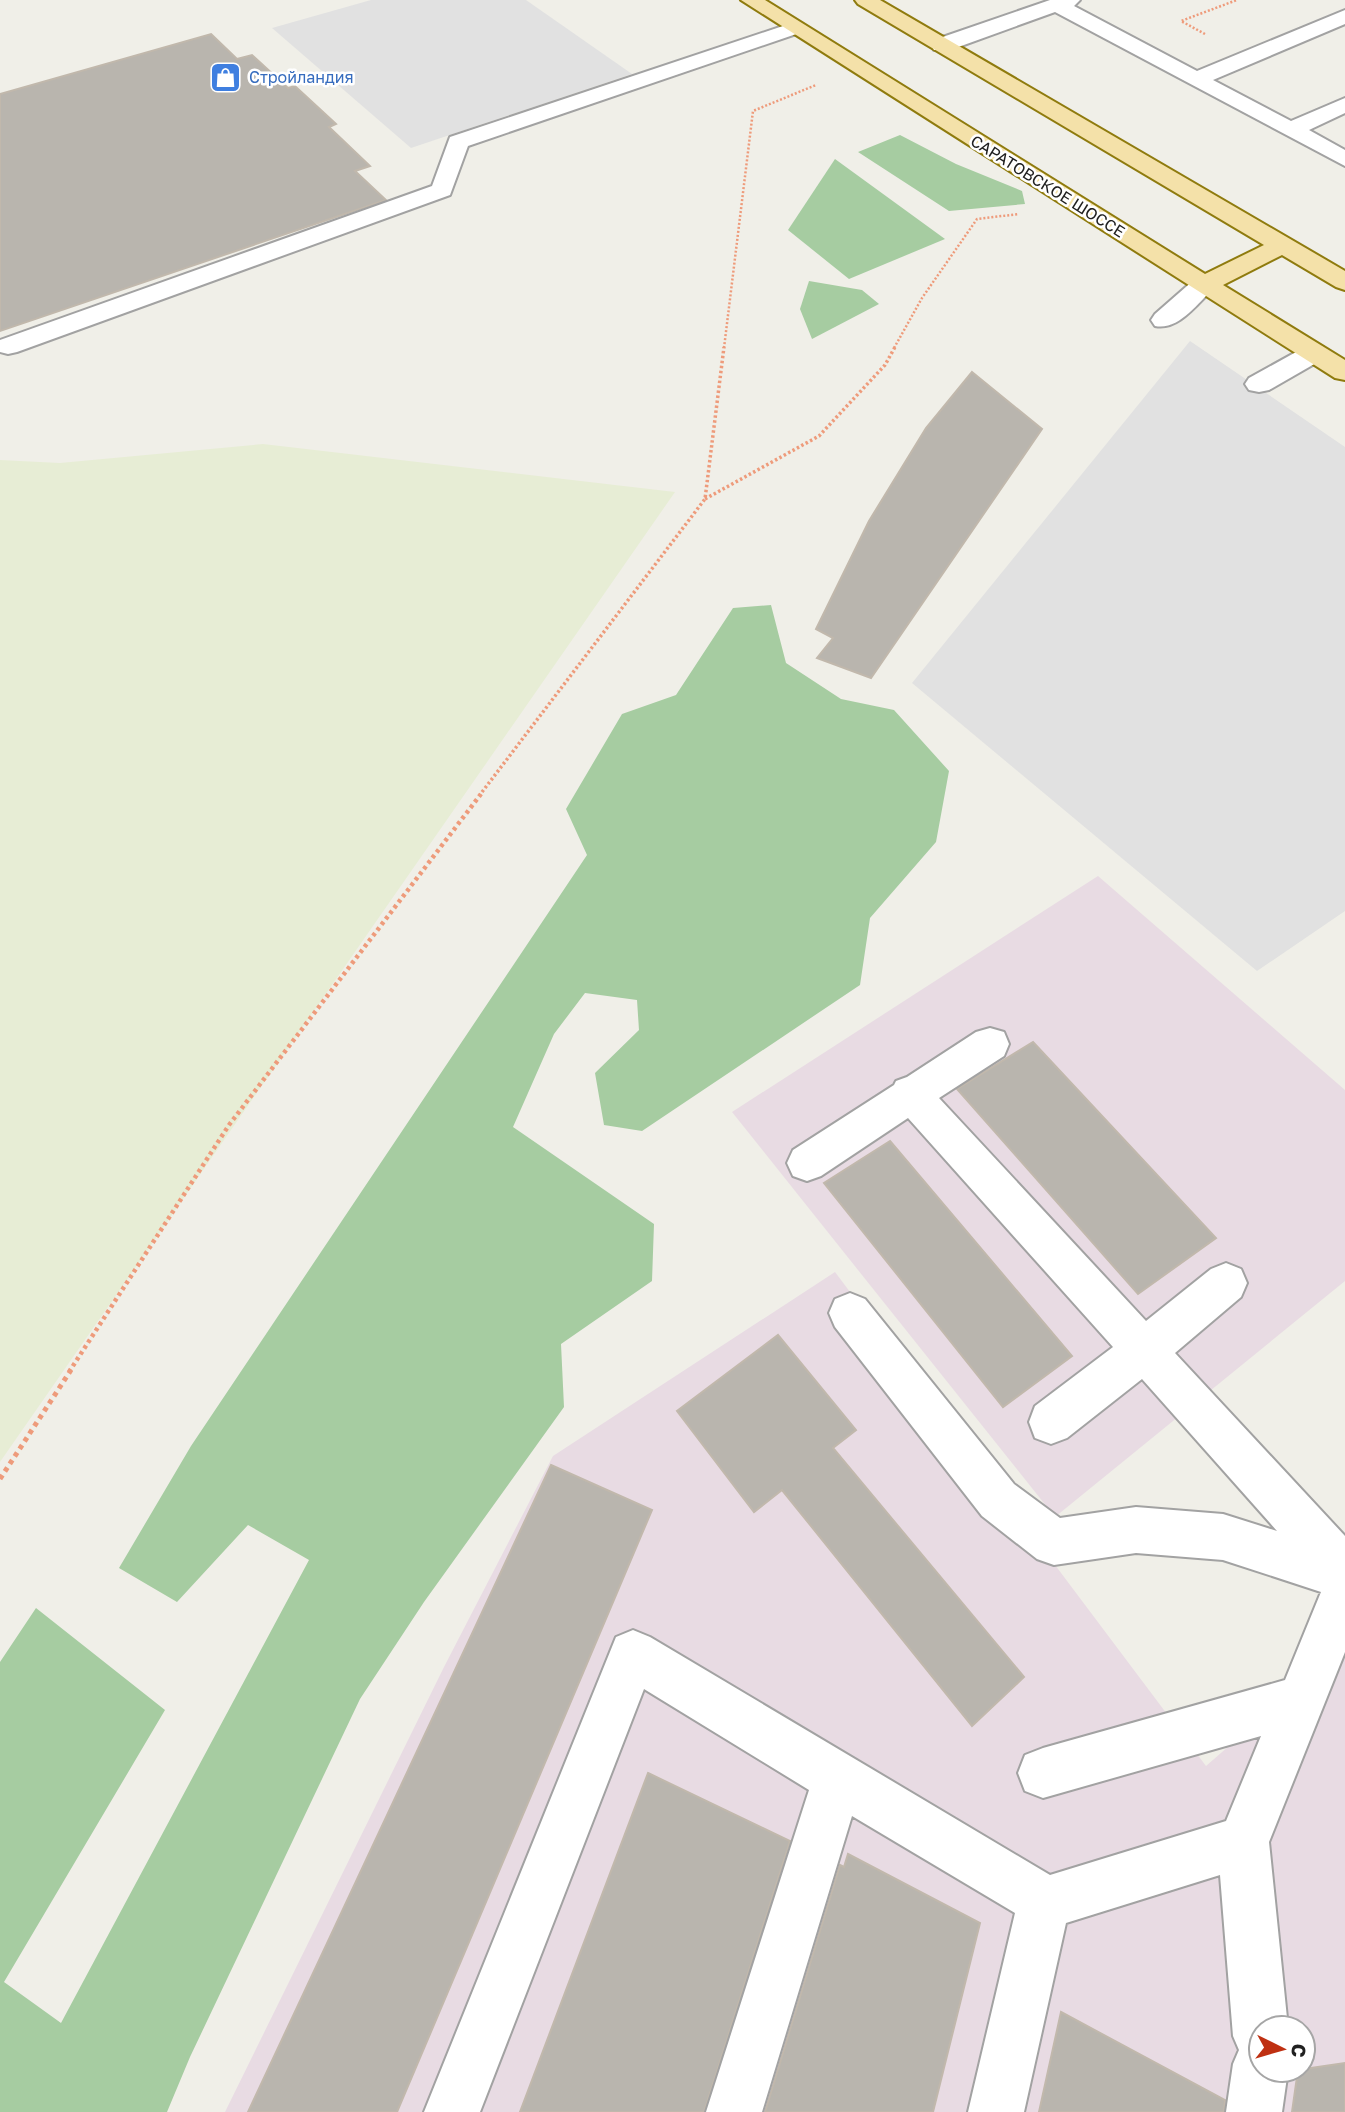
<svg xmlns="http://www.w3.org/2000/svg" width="1345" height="2112" viewBox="0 0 1345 2112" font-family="'Golos Text',sans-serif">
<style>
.industrial{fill:#e8dbe3;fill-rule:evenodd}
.farmland{fill:#e7edd5}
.forest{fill:#a6cca1}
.parking{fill:#e1e1e1}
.building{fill:#b9b5ae;stroke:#c1b8ac;stroke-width:2}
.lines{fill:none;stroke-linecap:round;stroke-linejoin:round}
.minor-casing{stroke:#a2a2a2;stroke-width:4}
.major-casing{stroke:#8f7b0e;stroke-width:4}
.path-far3{stroke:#ee9b7b;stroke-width:2.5;stroke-dasharray:2 2;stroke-linecap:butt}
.path-far2{stroke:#ee9b7b;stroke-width:3.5;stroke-dasharray:2.5 2.5;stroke-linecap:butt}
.path-far1{stroke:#ee9b7b;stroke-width:4.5;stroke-dasharray:3.5 3.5;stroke-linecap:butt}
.path{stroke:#ee9b7b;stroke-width:5;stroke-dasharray:4.5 4.5;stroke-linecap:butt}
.minor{fill:#fff;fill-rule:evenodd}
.major{fill:#f4e1a9;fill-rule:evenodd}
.labels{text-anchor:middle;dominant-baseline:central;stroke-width:5;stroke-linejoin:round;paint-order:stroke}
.far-shop-label{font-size:16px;fill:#366cbe;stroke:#fff;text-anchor:start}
.far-street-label{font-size:16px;fill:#212121;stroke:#fff}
</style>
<rect width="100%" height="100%" fill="#f0efe8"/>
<g class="industrial">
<polygon points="1098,876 1345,1090 1345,1281 1055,1517 732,1112"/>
<path d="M835,1272L1206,1766L1345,1645V2112H225L444,1667L553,1456ZM1261,2028H1303V2070H1261Z"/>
</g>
<polygon class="farmland" points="263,444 675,492 0,1462 0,460 60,463"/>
<g class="forest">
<polygon points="900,135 956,164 1022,191 1025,204 949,211 858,152"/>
<polygon points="835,159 945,239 849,279 788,230"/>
<polygon points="809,281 862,290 879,304 812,339 800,309"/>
<polygon points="771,605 786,663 841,699 894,710 949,771 936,842 870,918 860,985 642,1131 604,1125 595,1073 639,1030 637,1000 585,993 554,1034 513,1127 654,1224 652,1281 561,1344 564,1407 424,1602 360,1699 190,2057 167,2112 0,2112 0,1662 36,1608 165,1710 4,1982 61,2023 309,1560 248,1525 177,1602 119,1568 191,1446 587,855 566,809 622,714 676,695 733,608"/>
</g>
<g class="parking">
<polygon points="371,0 526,0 632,74 411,148 272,28"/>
<polygon points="1190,341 1345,447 1345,911 1257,971 912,683"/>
</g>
<g class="building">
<polygon points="211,34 237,59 252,55 288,88 295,86 336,124 329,127 370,166 355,171 386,200 0,331 0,94"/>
<polygon points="972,372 1042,429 871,678 817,658 833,638 816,629 869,521 926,428"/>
<polygon points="1033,1042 1216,1238 1138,1294 957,1089"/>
<polygon points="890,1141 1072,1356 1003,1407 824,1183"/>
<polygon points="778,1335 856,1430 833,1448 1024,1677 972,1726 782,1490 754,1512 677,1411"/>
<polygon points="551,1465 652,1510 397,2112 248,2112"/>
<polygon points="648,1773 790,1841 704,2112 520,2112"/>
<polygon points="848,1854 980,1923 933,2112 765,2112 840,1865 844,1867"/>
<polygon points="1061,2012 1225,2100 1224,2112 1039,2112"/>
<polygon points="1345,2063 1345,2112 1292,2112 1298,2070"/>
</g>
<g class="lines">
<defs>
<g id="minor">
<polygon points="1050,0 1080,0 1074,6 1197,71 1345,10 1345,24 1213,80 1291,121 1345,98 1345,113 1309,130 1345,150 1345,166 1055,12 950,50 934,50 931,45 934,40"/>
<polygon points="795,22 802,24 806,28 802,32 468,146 450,195 17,352 8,354 0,352 0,340 432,186 450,137"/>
<path d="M1204,276L1213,279L1217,284L1213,289C1197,304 1178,331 1155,326L1151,320L1155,314L1195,279Z"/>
<polygon points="1314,345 1323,347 1327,353 1323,359 1269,390 1259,392 1249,390 1245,384 1249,378 1305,347"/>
<polygon points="990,1028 1004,1032 1009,1044 1004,1056 939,1098 1146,1321 1211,1269 1226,1263 1241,1269 1247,1283 1241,1297 1175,1353 1345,1536 1345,1652 1269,1842 1288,2028 1261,2028 1261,2070 1288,2070 1282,2112 1226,2112 1233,2064 1239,2050 1233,2036 1220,1875 1066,1923 1024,2112 968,2112 1015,1913 852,1816 762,2112 706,2112 809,1790 644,1689 480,2112 424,2112 616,1637 633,1630 650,1637 1050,1875 1226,1821 1261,1736 1043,1798 1025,1791 1018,1773 1025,1755 1043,1748 1285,1680 1321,1592 1223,1560 1136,1553 1054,1565 1037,1559 982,1516 835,1327 829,1313 835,1299 850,1293 865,1299 1014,1484 1060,1518 1136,1507 1223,1514 1277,1531 1142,1379 1067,1438 1051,1444 1035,1438 1029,1422 1035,1406 1113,1347 908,1118 821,1176 807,1181 793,1176 787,1163 793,1150 894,1085 896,1081 907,1077 976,1032"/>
</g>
<polygon id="major" points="741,0 765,0 1205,274 1264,245 858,4 855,0 880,0 1345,271 1345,290 1336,287 1282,255 1223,285 1345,360 1345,380 1335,378"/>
</defs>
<use href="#minor" class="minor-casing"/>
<use href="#major" class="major-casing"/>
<g class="path-far3">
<polyline points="1205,34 1181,21 1237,0"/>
<polyline points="724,348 753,111 816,85"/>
<polyline points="894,348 922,298 977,219 1019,214"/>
</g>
<g class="path-far2">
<polyline points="705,499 819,436 885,365 895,347"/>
<polyline points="479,796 705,499 724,347"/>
</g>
<polyline class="path-far1" points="69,1372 229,1125 481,794"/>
<polyline class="path" points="0,1479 71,1370"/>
<use href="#minor" class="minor"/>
<use href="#major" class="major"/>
</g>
<defs>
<symbol id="shop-square" viewBox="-11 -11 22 22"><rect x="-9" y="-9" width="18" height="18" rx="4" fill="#3f7fe0" stroke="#fff"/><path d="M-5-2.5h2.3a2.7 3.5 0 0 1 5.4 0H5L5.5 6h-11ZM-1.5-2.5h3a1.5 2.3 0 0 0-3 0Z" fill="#fff"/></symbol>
</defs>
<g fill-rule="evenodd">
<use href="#shop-square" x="208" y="60" width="35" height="35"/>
</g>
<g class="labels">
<g class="far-shop-label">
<text x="249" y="77">Стройландия</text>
</g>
<g class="far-street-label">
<text transform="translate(1048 186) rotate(32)">САРАТОВСКОЕ ШОССЕ</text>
</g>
</g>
<g transform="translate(1282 2049) rotate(95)"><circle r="33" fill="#ffffff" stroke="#a6a6a6" stroke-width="2"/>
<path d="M0-5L12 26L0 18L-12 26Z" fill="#bf3012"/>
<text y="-10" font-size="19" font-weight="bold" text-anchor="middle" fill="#212121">С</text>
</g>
</svg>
